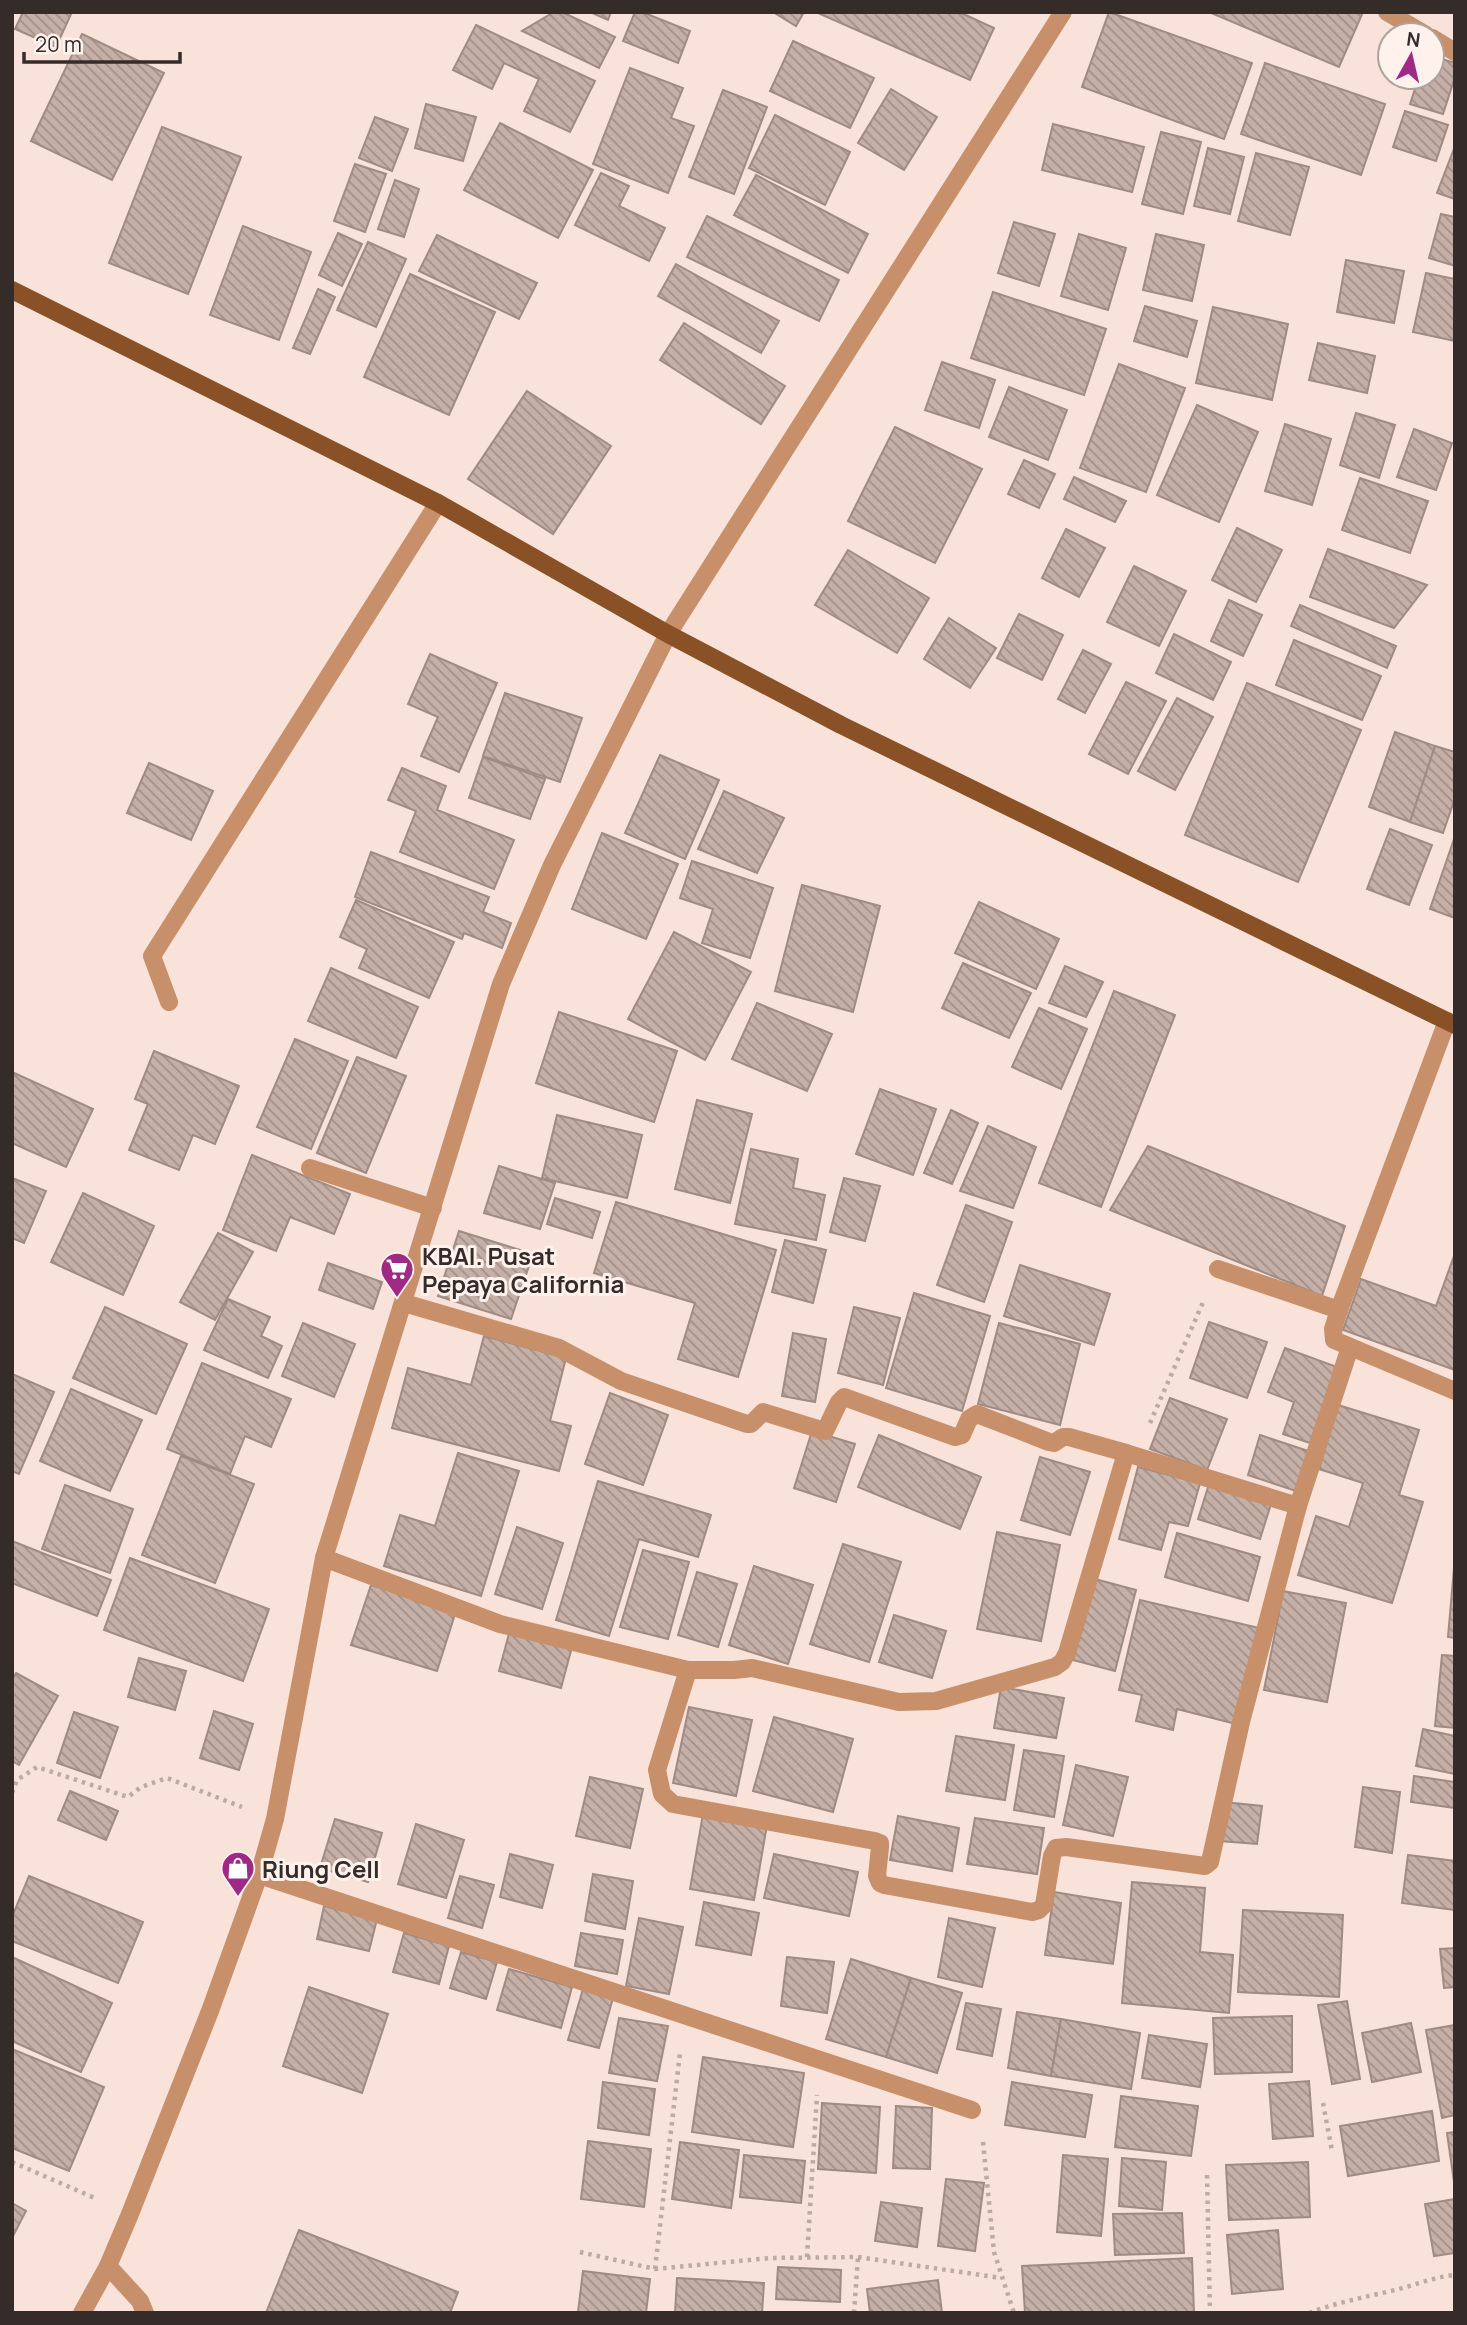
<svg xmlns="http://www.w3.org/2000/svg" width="1467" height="2325" viewBox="0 0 1467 2325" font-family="Manrope,sans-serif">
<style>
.building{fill:url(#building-back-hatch);stroke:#9f8b83;stroke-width:2}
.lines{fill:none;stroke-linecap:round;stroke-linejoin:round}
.path{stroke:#bcaaa3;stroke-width:4.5;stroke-dasharray:3.5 5;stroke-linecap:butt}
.minor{stroke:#c7906a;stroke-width:18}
.major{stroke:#8b5126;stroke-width:18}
.labels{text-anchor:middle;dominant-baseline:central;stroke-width:6;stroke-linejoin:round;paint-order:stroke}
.poi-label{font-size:24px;font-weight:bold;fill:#352c29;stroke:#fff1ec;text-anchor:start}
</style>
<defs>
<pattern id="building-back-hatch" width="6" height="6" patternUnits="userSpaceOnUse" patternTransform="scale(1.75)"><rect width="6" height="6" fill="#c5b0a8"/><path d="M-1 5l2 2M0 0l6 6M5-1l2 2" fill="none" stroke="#a18f89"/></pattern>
</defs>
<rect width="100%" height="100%" fill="#f8e2d9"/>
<g class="building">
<polygon points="23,12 72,12 56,47 15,29"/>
<polygon points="554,12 562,12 615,37 599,68 522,31"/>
<polygon points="590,12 611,12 608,20"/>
<polygon points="635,12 642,12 690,31 678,63 623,41"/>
<polygon points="773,12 804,12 796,26"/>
<polygon points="959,12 994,28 970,80 818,13"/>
<polygon points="1109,12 1252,63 1224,139 1082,87"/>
<polygon points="1209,12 1363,12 1339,67"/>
<polygon points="476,25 595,81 570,132 524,111 539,79 504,63 492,89 453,70"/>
<polygon points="82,34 164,73 112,180 31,141"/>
<polygon points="793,41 874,78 850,128 770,91"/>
<polygon points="1432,56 1455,63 1455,77 1443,114 1410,104 1419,77 1432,77"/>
<polygon points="1265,63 1385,104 1361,175 1241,134"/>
<polygon points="630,68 683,88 671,118 694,126 668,193 593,164"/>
<polygon points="891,89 937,117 904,170 858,143"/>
<polygon points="723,90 767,107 734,194 689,177"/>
<polygon points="426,104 476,117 463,161 415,148"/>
<polygon points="1405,111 1448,125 1436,161 1393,147"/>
<polygon points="775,115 850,152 825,205 749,168"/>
<polygon points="375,117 408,129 392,171 359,158"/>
<polygon points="500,123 593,170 558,238 464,190"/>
<polygon points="1053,124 1144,147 1132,192 1042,170"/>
<polygon points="162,127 241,157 188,294 109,263"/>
<polygon points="1161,132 1201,142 1183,214 1142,204"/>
<polygon points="1455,146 1455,199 1437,193"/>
<polygon points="1208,148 1244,157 1230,214 1194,206"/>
<polygon points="1256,153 1309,167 1290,235 1238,221"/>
<polygon points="355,164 386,174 365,232 334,221"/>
<polygon points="601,173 629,186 619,206 665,228 649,261 575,225"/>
<polygon points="756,175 868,234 848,273 734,215"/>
<polygon points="395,180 419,189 404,237 378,229"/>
<polygon points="1441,214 1455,217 1455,266 1429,258"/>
<polygon points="707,216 839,280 819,321 687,257"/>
<polygon points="1014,222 1055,234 1039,286 998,273"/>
<polygon points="243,226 311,252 279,340 210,315"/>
<polygon points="338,233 362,244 342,286 319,275"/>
<polygon points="1079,234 1126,248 1108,310 1061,296"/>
<polygon points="1156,234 1204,245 1192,301 1143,290"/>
<polygon points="437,235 537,283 519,319 419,271"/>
<polygon points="368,242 406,259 376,327 337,310"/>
<polygon points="1346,260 1404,271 1394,323 1337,312"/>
<polygon points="676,264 779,321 761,353 658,296"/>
<polygon points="1426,273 1455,279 1455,341 1413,332"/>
<polygon points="410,274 495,312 449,415 364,377"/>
<polygon points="318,289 335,297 310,354 293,348"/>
<polygon points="993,292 1106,329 1084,395 971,358"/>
<polygon points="1145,306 1197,321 1187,357 1134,341"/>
<polygon points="1213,307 1288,324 1272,400 1196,383"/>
<polygon points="684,323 785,386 761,424 660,360"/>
<polygon points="1318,343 1375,356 1367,393 1309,380"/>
<polygon points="942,362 995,380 979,428 925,410"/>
<polygon points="1119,364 1185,388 1146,492 1080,468"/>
<polygon points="1009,387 1067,410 1048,460 989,437"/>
<polygon points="527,391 611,446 553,534 468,479"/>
<polygon points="1197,405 1258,432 1219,522 1157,495"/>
<polygon points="1356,413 1395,425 1379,478 1340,465"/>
<polygon points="1285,424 1331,439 1312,505 1265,491"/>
<polygon points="895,427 982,469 935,563 848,521"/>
<polygon points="1414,429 1452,443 1436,490 1397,477"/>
<polygon points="1024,460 1055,474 1039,508 1008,494"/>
<polygon points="1074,477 1126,501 1115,522 1064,499"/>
<polygon points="1360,478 1428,501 1410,553 1342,530"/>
<polygon points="1237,528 1282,550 1256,602 1212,580"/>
<polygon points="1066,529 1105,548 1079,597 1042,578"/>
<polygon points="1328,549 1427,585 1394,628 1310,597"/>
<polygon points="848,550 929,598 897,653 815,605"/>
<polygon points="1134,566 1186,591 1159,646 1107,622"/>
<polygon points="1229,600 1262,615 1243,656 1211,641"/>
<polygon points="1300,605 1396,646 1387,668 1291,626"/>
<polygon points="1019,614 1063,635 1042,680 997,658"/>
<polygon points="949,618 996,648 970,688 924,659"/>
<polygon points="1174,634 1231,662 1213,700 1156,673"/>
<polygon points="1294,640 1381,676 1362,720 1276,685"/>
<polygon points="1083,650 1111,664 1085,713 1058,699"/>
<polygon points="430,654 497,683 459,772 421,756 438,717 408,704"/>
<polygon points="1126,682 1166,701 1128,774 1089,754"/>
<polygon points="1247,683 1361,730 1298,882 1185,835"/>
<polygon points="505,693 582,718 560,782 483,756"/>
<polygon points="1177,698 1213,717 1175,790 1138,771"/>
<polygon points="1395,732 1435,746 1410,822 1369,807"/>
<polygon points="1435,746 1455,752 1455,798 1443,833 1410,822"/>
<polygon points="660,755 719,780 685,859 625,833"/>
<polygon points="483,757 545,779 530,819 469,798"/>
<polygon points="149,763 213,791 191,840 127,813"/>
<polygon points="402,768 446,786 437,810 514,840 494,889 400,852 416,811 388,800"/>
<polygon points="724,791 784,818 757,873 698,849"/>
<polygon points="1390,829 1432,845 1409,905 1367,889"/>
<polygon points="602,833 678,864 646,939 572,909"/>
<polygon points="1455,836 1455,918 1430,909"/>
<polygon points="371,852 489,897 483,912 511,923 502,948 464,933 462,939 355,897"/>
<polygon points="692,861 773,888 750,958 702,943 713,909 680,898"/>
<polygon points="802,885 880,906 853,1012 775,991"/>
<polygon points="356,900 454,942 429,998 359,968 367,949 340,937"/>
<polygon points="979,902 1059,939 1036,989 955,953"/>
<polygon points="674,932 751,972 705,1060 628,1019"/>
<polygon points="963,963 1031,993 1009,1038 942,1008"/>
<polygon points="1065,966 1103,982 1086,1017 1049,1003"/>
<polygon points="331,968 418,1007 396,1058 308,1021"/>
<polygon points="1114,991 1175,1015 1101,1207 1039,1183"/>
<polygon points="757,1003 832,1034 807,1091 732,1059"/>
<polygon points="1039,1008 1087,1029 1061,1089 1012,1067"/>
<polygon points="559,1012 677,1051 654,1122 536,1083"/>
<polygon points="295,1039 348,1061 311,1149 257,1127"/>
<polygon points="154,1051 239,1086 215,1144 193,1135 179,1170 129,1150 148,1104 135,1099"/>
<polygon points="357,1057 406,1076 366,1173 317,1153"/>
<polygon points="12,1072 93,1109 66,1167 12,1143"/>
<polygon points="880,1089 936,1109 913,1175 856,1154"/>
<polygon points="697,1100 752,1114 730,1203 675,1189"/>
<polygon points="951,1110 978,1123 952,1184 924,1173"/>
<polygon points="557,1115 642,1135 627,1198 542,1178"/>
<polygon points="988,1126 1036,1147 1013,1208 960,1191"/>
<polygon points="1148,1146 1345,1226 1322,1296 1110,1210"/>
<polygon points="751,1149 798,1159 793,1188 825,1195 816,1240 735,1224"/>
<polygon points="252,1155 350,1194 334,1234 290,1217 276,1251 223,1230"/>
<polygon points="499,1166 555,1183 540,1229 484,1213"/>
<polygon points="12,1178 46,1191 24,1243 12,1238"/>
<polygon points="844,1178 880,1186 865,1241 830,1232"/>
<polygon points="83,1193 154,1226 123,1295 51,1262"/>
<polygon points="555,1198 600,1212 592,1238 547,1224"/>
<polygon points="616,1202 776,1250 738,1377 678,1359 695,1303 594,1273"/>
<polygon points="966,1205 1012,1222 984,1302 937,1285"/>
<polygon points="459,1231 533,1254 511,1319 438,1296"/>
<polygon points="218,1233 253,1252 215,1320 180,1302"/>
<polygon points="785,1240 826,1250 813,1303 772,1292"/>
<polygon points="1455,1253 1455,1370 1343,1330 1361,1279 1436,1306"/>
<polygon points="328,1263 382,1282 373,1309 319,1290"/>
<polygon points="1020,1265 1110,1294 1094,1345 1004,1316"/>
<polygon points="914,1293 990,1316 962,1411 886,1388"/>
<polygon points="228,1299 270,1317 261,1336 282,1346 268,1378 204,1350"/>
<polygon points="105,1307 187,1344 156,1414 73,1378"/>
<polygon points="854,1307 900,1318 883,1385 838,1373"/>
<polygon points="1209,1322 1267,1342 1247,1398 1190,1378"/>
<polygon points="303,1323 355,1344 334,1397 282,1376"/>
<polygon points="999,1323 1080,1344 1060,1425 978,1404"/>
<polygon points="793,1333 826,1339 815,1402 782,1396"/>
<polygon points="484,1336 566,1358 550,1421 571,1426 559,1471 392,1428 408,1368 471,1385"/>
<polygon points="1285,1348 1337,1367 1310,1443 1283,1434 1294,1402 1268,1392"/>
<polygon points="202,1363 291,1399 271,1447 245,1436 230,1474 167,1449"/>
<polygon points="12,1374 54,1392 19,1474 12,1471"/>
<polygon points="71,1389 142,1420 110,1491 40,1461"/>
<polygon points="610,1393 668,1415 643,1485 585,1464"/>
<polygon points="1170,1398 1227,1419 1207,1470 1150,1449"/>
<polygon points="1338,1405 1419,1430 1399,1495 1423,1502 1392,1603 1298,1575 1316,1516 1349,1527 1363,1483 1319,1469"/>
<polygon points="812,1431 855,1444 836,1502 794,1488"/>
<polygon points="879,1435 981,1477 960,1529 858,1487"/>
<polygon points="1260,1435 1308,1451 1296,1491 1248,1475"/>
<polygon points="458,1453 519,1471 481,1596 384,1566 400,1515 435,1526"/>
<polygon points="181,1456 254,1484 215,1583 142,1555"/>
<polygon points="1040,1457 1090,1472 1070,1535 1021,1520"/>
<polygon points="1138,1467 1200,1483 1188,1526 1169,1522 1161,1550 1119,1539"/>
<polygon points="598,1481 711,1515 698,1557 639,1539 609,1636 556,1620"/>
<polygon points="1209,1484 1271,1504 1260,1539 1198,1519"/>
<polygon points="65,1485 133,1509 110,1573 42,1549"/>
<polygon points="517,1527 563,1543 542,1609 495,1594"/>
<polygon points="997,1532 1060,1545 1041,1641 977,1629"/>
<polygon points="1177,1533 1260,1557 1248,1601 1165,1577"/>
<polygon points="12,1541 111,1580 97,1616 12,1583"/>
<polygon points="843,1544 901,1562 869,1662 810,1644"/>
<polygon points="643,1550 689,1562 668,1639 620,1627"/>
<polygon points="130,1558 269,1609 243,1681 104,1630"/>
<polygon points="754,1566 813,1585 788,1664 729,1645"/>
<polygon points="1454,1568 1455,1568 1455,1638 1448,1637"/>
<polygon points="697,1572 737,1584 718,1647 678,1635"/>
<polygon points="1095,1579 1136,1590 1115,1671 1073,1660"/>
<polygon points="371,1585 456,1611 437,1671 351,1645"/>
<polygon points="1283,1591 1346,1603 1327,1702 1264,1690"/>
<polygon points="1140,1600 1259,1628 1236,1724 1177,1709 1173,1730 1136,1721 1142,1695 1119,1690"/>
<polygon points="894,1615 946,1631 932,1678 879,1662"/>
<polygon points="510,1630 572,1647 561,1688 499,1671"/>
<polygon points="1442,1655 1455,1656 1455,1728 1435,1726"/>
<polygon points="139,1658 186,1671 175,1710 128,1697"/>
<polygon points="16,1673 58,1696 19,1765 12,1761 12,1680"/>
<polygon points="1001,1687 1064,1698 1056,1738 994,1728"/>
<polygon points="689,1707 752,1720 736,1796 673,1783"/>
<polygon points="214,1711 253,1724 239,1770 200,1758"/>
<polygon points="74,1712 118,1727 100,1778 57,1763"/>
<polygon points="774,1717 853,1739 833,1812 753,1791"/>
<polygon points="1423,1729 1455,1736 1455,1774 1416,1766"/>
<polygon points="956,1736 1014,1745 1005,1800 946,1791"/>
<polygon points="1024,1750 1064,1756 1054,1817 1014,1810"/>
<polygon points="1076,1765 1128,1777 1113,1836 1063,1825"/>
<polygon points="1414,1776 1455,1782 1455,1808 1411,1802"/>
<polygon points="590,1777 643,1789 630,1848 576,1836"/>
<polygon points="1363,1787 1400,1792 1392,1853 1355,1847"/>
<polygon points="70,1791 118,1811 106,1840 58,1820"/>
<polygon points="1223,1802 1262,1806 1257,1844 1220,1841"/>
<polygon points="703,1814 767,1825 754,1900 690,1889"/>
<polygon points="898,1816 959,1828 952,1871 890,1860"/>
<polygon points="975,1818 1044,1828 1037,1874 967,1864"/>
<polygon points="335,1819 382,1833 368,1882 320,1868"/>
<polygon points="416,1824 464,1840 446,1898 398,1884"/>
<polygon points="510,1854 553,1865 542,1908 500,1897"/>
<polygon points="774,1854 858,1872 849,1916 764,1898"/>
<polygon points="1408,1855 1455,1861 1455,1910 1402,1903"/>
<polygon points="593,1874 633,1881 625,1929 585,1921"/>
<polygon points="29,1876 143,1922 118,1983 12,1941 12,1917"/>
<polygon points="460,1876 494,1885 482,1928 448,1918"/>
<polygon points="1132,1882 1205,1888 1200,1952 1233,1955 1229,2013 1122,2003"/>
<polygon points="1054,1892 1121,1903 1113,1964 1045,1955"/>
<polygon points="704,1902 759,1913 751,1955 696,1945"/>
<polygon points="324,1906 377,1919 369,1951 317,1939"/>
<polygon points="1243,1910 1343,1915 1339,1997 1238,1992"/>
<polygon points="639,1918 683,1927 669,1994 626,1986"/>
<polygon points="949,1918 995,1928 982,1987 938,1977"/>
<polygon points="404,1933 449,1946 439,1984 393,1972"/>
<polygon points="581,1933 623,1940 617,1974 575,1966"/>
<polygon points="1455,1948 1455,1987 1444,1988 1440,1949"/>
<polygon points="461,1952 497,1962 486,1999 450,1988"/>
<polygon points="12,1957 112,2003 81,2072 12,2041"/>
<polygon points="787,1957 834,1962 827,2013 781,2006"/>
<polygon points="851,1959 911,1978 886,2057 826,2039"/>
<polygon points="509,1969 572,1987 561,2028 497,2010"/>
<polygon points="911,1978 962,1993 937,2073 886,2057"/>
<polygon points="309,1987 388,2014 362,2093 283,2066"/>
<polygon points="583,1989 613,1998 599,2048 568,2040"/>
<polygon points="1347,2001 1360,2079 1332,2084 1318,2005"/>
<polygon points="966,2003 1001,2009 992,2056 957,2049"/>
<polygon points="1017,2012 1061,2019 1051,2076 1008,2068"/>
<polygon points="1292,2016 1292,2072 1215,2074 1213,2018"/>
<polygon points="619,2018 668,2026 657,2081 609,2073"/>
<polygon points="1061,2019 1140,2033 1131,2089 1051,2076"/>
<polygon points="1411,2023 1421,2072 1372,2082 1362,2033"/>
<polygon points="1455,2025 1455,2115 1442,2118 1426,2030"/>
<polygon points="1149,2035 1207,2044 1200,2087 1142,2078"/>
<polygon points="12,2049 104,2087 69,2171 12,2148"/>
<polygon points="703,2057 804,2073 793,2147 692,2132"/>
<polygon points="1309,2081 1313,2136 1273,2139 1269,2084"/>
<polygon points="603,2082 655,2089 649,2135 598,2128"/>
<polygon points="1012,2082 1092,2095 1085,2137 1005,2125"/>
<polygon points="1121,2096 1198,2106 1191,2156 1115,2147"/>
<polygon points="822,2103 880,2107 876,2173 818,2169"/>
<polygon points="896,2106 932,2108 930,2169 893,2168"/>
<polygon points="1432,2111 1439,2161 1348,2176 1340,2126"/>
<polygon points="1455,2132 1455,2182 1454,2182 1447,2133"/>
<polygon points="588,2141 651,2149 644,2207 581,2199"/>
<polygon points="680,2142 739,2150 731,2208 672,2199"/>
<polygon points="744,2155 805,2161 801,2203 740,2197"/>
<polygon points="1063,2155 1108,2159 1101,2236 1057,2232"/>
<polygon points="1122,2158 1166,2162 1162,2210 1119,2206"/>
<polygon points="1308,2162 1310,2217 1229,2220 1226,2165"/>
<polygon points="946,2179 984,2183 975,2251 938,2246"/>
<polygon points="1455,2199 1455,2253 1434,2256 1425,2204"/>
<polygon points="881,2202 922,2208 917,2247 875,2241"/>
<polygon points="12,2203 26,2211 12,2238"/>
<polygon points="1182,2213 1184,2253 1115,2255 1113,2214"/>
<polygon points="299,2230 458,2292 450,2313 266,2313"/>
<polygon points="1278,2230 1283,2289 1232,2294 1227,2235"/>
<polygon points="1192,2258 1194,2313 1025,2313 1022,2266"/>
<polygon points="778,2267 841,2270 840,2302 776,2299"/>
<polygon points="583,2271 650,2279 646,2313 578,2312"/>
<polygon points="677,2278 764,2283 762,2313 675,2313"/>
<polygon points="938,2280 942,2313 870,2313 867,2289"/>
</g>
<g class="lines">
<g class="path">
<polyline points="1150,1423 1204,1300"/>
<polyline points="12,1793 17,1780 37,1767 128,1797 141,1787 167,1778 242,1807"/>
<polyline points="1323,2103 1332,2151"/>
<polyline points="983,2142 994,2252 1014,2313"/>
<polyline points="12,2162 97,2199"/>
<polyline points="1207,2175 1210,2313"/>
<polyline points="580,2252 655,2269 770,2258 858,2257 1001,2278"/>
<polyline points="807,2257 817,2095"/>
<polyline points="655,2269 680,2053"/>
<polyline points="854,2313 858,2257"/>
<path d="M1309,2313C1338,2302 1366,2297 1395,2290C1415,2285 1434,2277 1455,2275"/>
</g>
<g class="minor">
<polyline points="1387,12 1426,35"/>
<polyline points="1432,38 1455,52"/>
<polyline points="169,1002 152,956 438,503"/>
<polyline points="310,1168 433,1208"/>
<polyline points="1218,1269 1339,1310 1333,1329 1334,1340 1455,1391"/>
<polyline points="404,1303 559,1348 621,1381 747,1424 751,1424 763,1412 825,1431 839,1402 844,1397 955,1437 962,1435 969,1419 977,1414 1049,1442 1054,1443 1063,1437 1069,1437 1126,1453"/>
<polyline points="1339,1310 1447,1021"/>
<polyline points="324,1558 500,1624 688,1670 734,1670 752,1668 899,1702 936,1701 1055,1667 1062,1662 1067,1653 1126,1453 1298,1506"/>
<polyline points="688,1670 657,1770 662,1794 673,1804 875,1841 880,1843 880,1847 877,1876 880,1883 884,1885 1032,1912 1039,1910 1044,1905 1052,1856 1056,1848 1066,1847 1205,1866 1210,1862 1241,1722 1298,1506 1350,1347"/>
<polyline points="259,1875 972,2110"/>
<polyline points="108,2266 140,2301 145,2313"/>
<polyline points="82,2313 108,2266 130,2214 210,2011 259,1875 275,1819 324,1558 501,984 552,865 668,634 1063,12"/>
</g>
<polyline class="major" points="12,290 438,503 668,634 841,725 1455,1025"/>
</g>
<defs>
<symbol id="supermarket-pin" viewBox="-11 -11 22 30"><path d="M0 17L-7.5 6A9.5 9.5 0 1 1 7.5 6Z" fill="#9f2a85" stroke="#fff1ec"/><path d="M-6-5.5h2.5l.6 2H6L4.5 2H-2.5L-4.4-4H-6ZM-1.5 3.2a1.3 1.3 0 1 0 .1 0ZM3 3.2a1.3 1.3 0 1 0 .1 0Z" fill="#fff"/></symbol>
<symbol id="shop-pin" viewBox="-11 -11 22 30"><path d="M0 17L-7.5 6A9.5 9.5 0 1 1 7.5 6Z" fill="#9f2a85" stroke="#fff1ec"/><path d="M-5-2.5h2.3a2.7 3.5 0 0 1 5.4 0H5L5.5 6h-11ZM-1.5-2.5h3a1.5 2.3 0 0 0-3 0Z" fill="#fff"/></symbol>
</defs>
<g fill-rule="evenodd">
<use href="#supermarket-pin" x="378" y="1250" width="38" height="52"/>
<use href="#shop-pin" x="219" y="1849" width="38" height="52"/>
</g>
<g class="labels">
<g class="poi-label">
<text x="422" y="1255">KBAI. Pusat<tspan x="422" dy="28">Pepaya California</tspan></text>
<text x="262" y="1868">Riung Cell</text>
</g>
</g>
<rect width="1467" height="2325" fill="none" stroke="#352c29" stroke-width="28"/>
<g transform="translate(1411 56) rotate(8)"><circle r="33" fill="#fff1ec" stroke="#aea29e" stroke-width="2"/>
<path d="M0-5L12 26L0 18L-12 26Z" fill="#9f2a85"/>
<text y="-10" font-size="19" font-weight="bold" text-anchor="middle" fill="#352c29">N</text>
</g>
<path d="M24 52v10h156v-10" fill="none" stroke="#352c29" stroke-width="3.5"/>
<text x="35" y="52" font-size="21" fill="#352c29" stroke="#fff1ec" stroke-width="5" paint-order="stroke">20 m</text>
</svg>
